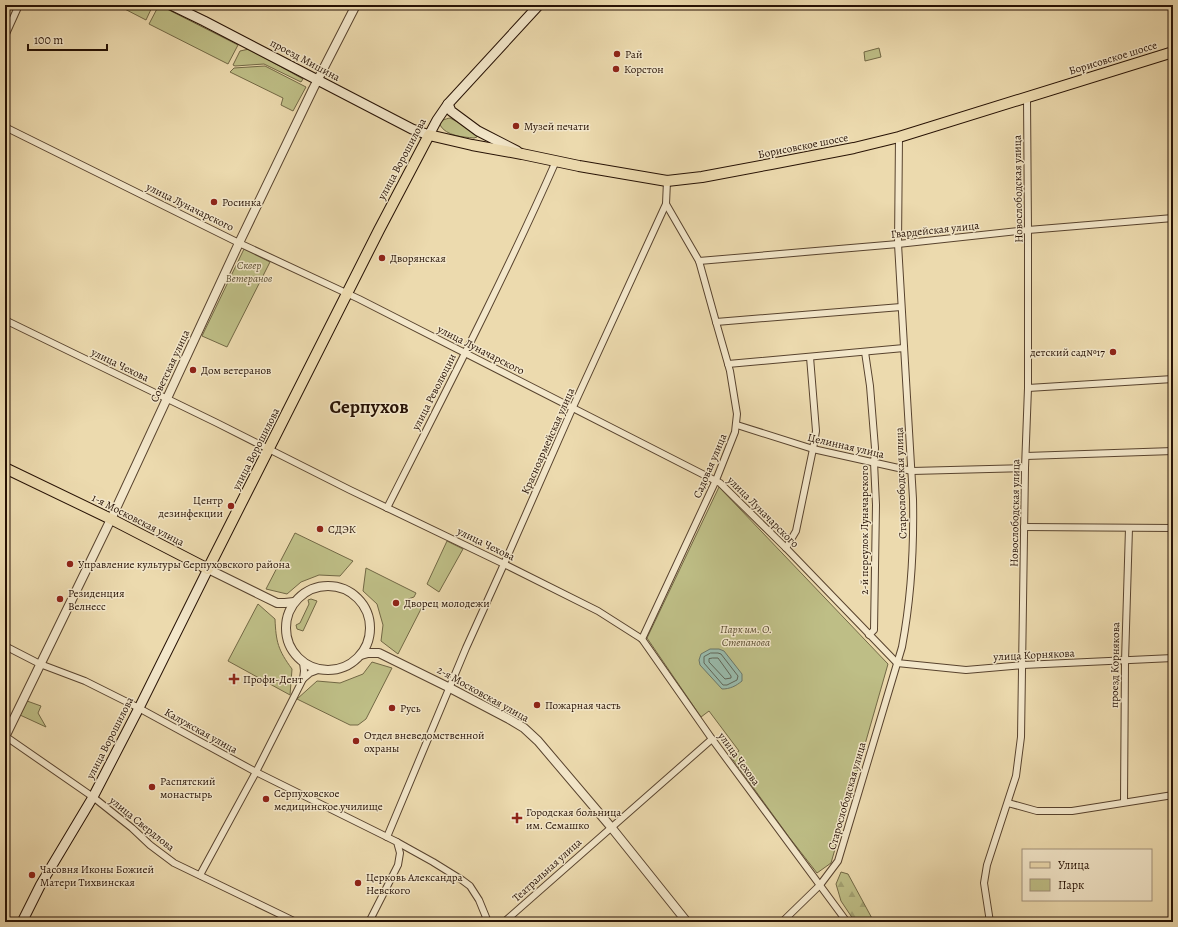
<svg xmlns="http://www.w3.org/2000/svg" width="1178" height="927" viewBox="0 0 1178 927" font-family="Alegreya,serif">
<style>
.green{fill:#bebe86;stroke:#726845}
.forest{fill:url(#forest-firs);stroke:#726845}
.water{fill:#99bbac;stroke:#6b7769}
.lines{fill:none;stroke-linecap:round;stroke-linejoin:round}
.shore{stroke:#606658;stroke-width:1}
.minor-casing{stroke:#58432e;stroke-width:8}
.tertiary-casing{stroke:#58432e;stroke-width:10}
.secondary-casing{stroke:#261104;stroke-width:11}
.primary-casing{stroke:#261104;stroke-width:12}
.minor{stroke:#f3e7ca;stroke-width:6}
.tertiary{stroke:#f3e7ca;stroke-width:8}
.secondary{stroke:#f3e7ca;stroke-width:9}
.primary{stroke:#ecdaae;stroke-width:10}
.poi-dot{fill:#8f2418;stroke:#f3e7ca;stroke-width:1.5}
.labels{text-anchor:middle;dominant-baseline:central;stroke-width:3;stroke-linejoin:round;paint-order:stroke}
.poi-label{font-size:11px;fill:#261104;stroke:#f3e7ca;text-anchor:start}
.street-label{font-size:11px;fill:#261104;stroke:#f3e7ca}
.park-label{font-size:11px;font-style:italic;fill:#5b4e32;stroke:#f3e7ca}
.town-label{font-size:19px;font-weight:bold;fill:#261104;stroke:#f3e7ca}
</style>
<defs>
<pattern id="forest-firs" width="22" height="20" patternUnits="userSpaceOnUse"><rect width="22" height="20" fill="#bebe86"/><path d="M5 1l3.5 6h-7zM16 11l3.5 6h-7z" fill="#a3a272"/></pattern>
</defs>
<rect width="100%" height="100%" fill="#ecdaae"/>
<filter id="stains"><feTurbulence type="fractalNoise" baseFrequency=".005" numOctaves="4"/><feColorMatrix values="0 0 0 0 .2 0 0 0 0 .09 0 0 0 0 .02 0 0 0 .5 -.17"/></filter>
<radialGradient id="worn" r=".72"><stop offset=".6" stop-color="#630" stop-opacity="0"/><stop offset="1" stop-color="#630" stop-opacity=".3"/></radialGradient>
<g class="green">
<polygon points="117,5 153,5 146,20"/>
<polygon points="159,5 238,45 228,64 149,24"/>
<polygon points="879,48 881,57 865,61 864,52"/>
<polygon points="249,49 303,79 301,82 264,64 235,66 233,65 240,51"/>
<polygon points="265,66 306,87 293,111 281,105 283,98 230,72 234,68"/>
<path d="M450,118L475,131L477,133V137L474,138C463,137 446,136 440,125C441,120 445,119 450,118Z"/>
<polygon points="244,249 270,262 227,347 202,336"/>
<polygon points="719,487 888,664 831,863 817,873 789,837 731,757 739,751 709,711 701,717 647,638"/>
<polygon points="295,533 353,561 340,576 319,575 301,582 287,594 266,589"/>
<polygon points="447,541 463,549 439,592 427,584"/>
<polygon points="366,568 416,593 414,597 408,599 411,608 417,606 422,607 398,654 381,641 383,625 377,604 363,591"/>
<polygon points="311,599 317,601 303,631 297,629 296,625 300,623 309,604 308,600"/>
<path d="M258,604L275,619C276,642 278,650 292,669L290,695L228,661Z"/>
<polygon points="372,662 392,668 366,719 358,725 350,725 297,699 317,681 340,683 363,674"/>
<polygon points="27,701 41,706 38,713 46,727 20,715"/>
</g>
<polygon class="forest" points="841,872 848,874 874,922 855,922 841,901 836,884"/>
<path class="water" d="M710,649H719L724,651L742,674V681C736,686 730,689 722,689L700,665L699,660L701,654Z"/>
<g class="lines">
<g class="shore">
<polygon points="711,653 718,653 721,654 738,676 737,680 727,685 723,685 704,663 704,657"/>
<polygon points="713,658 718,658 731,676 731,678 725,679 709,662 709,659"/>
</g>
<defs>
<g id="minor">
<polyline points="5,36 19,5"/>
<polyline points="5,127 239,243 359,299 720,483 786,548 897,663 966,670 1023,665 1173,658"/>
<polyline points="699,261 898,244 1028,230 1173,218"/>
<polyline points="5,320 217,423 350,490 504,564 598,611 642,639 712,739 847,922"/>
<polyline points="716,322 901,307"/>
<polyline points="865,352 870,386 875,448 874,462 876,505 874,630 869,635"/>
<polyline points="728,364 904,348"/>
<polyline points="1028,388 1173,379"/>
<polyline points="737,425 813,449 912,471 1025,468"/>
<polyline points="1026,456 1173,451"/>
<path d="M387,508C445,393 504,279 556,161"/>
<polyline points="1024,527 1173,528"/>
<polyline points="786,548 796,531 813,449 816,431 810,357"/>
<polyline points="642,639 716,480 735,432 737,414 730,371 716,322 699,261 666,204 667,181"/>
<polyline points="5,646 40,664 85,681 135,706 256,772 387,837 397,842 400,853 398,865 369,922"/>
<polyline points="303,679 310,673 318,670"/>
<polyline points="5,736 93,797 132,828 150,845 174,863 296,922"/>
<polyline points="1124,802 1125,661 1129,528"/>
<polyline points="1008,803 1037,811 1072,811 1173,795"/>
<polyline points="387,837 466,648 504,564 573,407 666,204"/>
<polyline points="397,842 433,862 462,880 470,886 479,900 488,922"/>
<polyline points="200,875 256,772 303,679 304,671 303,662"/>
<polyline points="504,922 712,739"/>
<path d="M782,922L820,885L838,861L902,647C911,599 914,548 913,499L898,244L899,137"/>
<polyline points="990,922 984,883 987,865 1016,776 1021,737 1025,468 1028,388 1028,230 1027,98"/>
</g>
<g id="tertiary">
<polyline points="208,569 277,603 285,603 294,602"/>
<circle cx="328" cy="628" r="42"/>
<polyline points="361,655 368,653 379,653 448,687 509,719 524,728 538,741 611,827 687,922"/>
<polyline points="5,737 113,515 239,243 313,89 356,5"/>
</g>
<g id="secondary">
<polyline points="171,5 204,21 412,129 429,135 437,120 448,104 539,5"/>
<polyline points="448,104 451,111 455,114 478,131 517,151"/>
<polyline points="22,922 41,884 93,797 139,708 208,569"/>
</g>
<polyline id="primary" points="5,468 111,519 208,569 379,230 429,135 472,145 522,154 579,166 667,181 702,177 771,164 854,148 899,137 1173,52"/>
</defs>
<use href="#minor" class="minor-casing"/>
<use href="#tertiary" class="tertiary-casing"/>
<use href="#secondary" class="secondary-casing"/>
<use href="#primary" class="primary-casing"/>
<use href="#minor" class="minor"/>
<use href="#tertiary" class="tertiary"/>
<use href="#secondary" class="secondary"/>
<use href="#primary" class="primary"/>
</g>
<g class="poi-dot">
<circle cx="617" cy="54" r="4"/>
<circle cx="616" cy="69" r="4"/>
<circle cx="516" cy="126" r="4"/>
<circle cx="214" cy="202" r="4"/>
<circle cx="382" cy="258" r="4"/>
<circle cx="1113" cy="352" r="4"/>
<circle cx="193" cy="370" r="4"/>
<circle cx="231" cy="506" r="4"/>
<circle cx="320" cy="529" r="4"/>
<circle cx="70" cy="564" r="4"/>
<circle cx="60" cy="599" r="4"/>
<circle cx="396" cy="603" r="4"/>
<path d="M232 673h4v4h4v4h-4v4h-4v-4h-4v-4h4z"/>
<circle cx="537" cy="705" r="4"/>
<circle cx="392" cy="708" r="4"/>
<circle cx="356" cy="741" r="4"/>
<circle cx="152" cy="787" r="4"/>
<circle cx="266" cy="799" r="4"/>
<path d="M515 812h4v4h4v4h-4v4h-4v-4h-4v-4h4z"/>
<circle cx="32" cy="875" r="4"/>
<circle cx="358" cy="883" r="4"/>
</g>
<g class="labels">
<g class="poi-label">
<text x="625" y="54">Рай</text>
<text x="624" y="69">Корстон</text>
<text x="524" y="126">Музей печати</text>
<text x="222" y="202">Росинка</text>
<text x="390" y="258">Дворянская</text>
<text x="1105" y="352" text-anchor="end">детский сад№17</text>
<text x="201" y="370">Дом ветеранов</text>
<text x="223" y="500" text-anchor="end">Центр<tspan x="223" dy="13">дезинфекции</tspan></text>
<text x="328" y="529">СДЭК</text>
<text x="78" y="564">Управление культуры Серпуховского района</text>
<text x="68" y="593">Резиденция<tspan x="68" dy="13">Велнесс</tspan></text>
<text x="404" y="603">Дворец молодежи</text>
<text x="243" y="679">Профи-Дент</text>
<text x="545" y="705">Пожарная часть</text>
<text x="400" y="708">Русь</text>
<text x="364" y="735">Отдел вневедомственной<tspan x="364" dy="13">охраны</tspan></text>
<text x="160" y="781">Распятский<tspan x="160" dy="13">монастырь</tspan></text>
<text x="274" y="793">Серпуховское<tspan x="274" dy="13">медицинское училище</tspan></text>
<text x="526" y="812">Городская больница<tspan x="526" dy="13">им. Семашко</tspan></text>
<text x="40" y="869">Часовня Иконы Божией<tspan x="40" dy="13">Матери Тихвинская</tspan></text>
<text x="366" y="877">Церковь Александра<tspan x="366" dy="13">Невского</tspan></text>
</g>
<g class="street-label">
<text transform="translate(1113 58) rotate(-17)">Борисовское шоссе</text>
<text transform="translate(305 60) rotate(28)">проезд Мишина</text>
<text transform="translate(803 146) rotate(-11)">Борисовское шоссе</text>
<text transform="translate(402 159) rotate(-62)">улица Ворошилова</text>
<text transform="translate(1018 189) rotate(-91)">Новослободская улица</text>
<text transform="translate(190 207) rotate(26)">улица Луначарского</text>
<text transform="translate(935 230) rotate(-6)">Гвардейская улица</text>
<text transform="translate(481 350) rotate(27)">улица Луначарского</text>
<text transform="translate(120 365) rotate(26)">улица Чехова</text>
<text transform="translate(170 366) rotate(-65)">Советская улица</text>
<text transform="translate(434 392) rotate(-63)">улица Революции</text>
<text transform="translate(548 441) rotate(-66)">Красноармейская улица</text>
<text transform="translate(846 446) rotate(13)">Целинная улица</text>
<text transform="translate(256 449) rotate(-63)">улица Ворошилова</text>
<text transform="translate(710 466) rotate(-67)">Садовая улица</text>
<text transform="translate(901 483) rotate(-92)">Старослободская улица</text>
<text transform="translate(763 512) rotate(45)">улица Луначарского</text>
<text transform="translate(1015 513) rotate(-89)">Новослободская улица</text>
<text transform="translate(138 520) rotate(27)">1-я Московская улица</text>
<text transform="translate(864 530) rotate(-90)">2-й переулок Луначарского</text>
<text transform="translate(486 544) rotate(26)">улица Чехова</text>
<text transform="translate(1034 655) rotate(-3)">улица Корнякова</text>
<text transform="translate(1115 665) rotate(-89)">проезд Корнякова</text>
<text transform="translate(483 694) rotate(29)">2-я Московская улица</text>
<text transform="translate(201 731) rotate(29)">Калужская улица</text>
<text transform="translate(110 738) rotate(-63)">улица Ворошилова</text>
<text transform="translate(739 759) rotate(54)">улица Чехова</text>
<text transform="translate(847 796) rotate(-74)">Старослободская улица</text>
<text transform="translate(142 824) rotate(39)">улица Свердлова</text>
<text transform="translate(547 870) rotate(-42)">Театральная улица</text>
</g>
<g class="park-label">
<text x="249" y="265">Сквер<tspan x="249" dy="13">Ветеранов</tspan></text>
<text x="746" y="629">Парк им. О.<tspan x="746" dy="13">Степанова</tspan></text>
</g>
<g class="town-label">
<text x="369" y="407">Серпухов</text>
</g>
</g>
<rect width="1178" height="927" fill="none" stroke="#ecdaae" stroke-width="20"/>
<rect x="6" y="6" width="1166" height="915" fill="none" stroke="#261104" stroke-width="2"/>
<rect x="10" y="10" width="1158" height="907" fill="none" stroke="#261104"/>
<rect x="1022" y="849" width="130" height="52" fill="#f3e7ca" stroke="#a1917b"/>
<rect x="1030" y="862" width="20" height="6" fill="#ecdaae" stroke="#a1917b"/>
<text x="1058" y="869" font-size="12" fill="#261104">Улица</text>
<rect x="1030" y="879" width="20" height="12" fill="#bebe86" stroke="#a1917b"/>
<text x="1058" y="889" font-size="12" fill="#261104">Парк</text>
<path d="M28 44v6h79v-6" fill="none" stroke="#261104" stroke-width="2"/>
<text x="34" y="44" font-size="12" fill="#261104" stroke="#f3e7ca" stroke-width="3" paint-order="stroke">100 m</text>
<rect width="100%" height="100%" filter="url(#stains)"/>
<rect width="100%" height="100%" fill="url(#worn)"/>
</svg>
